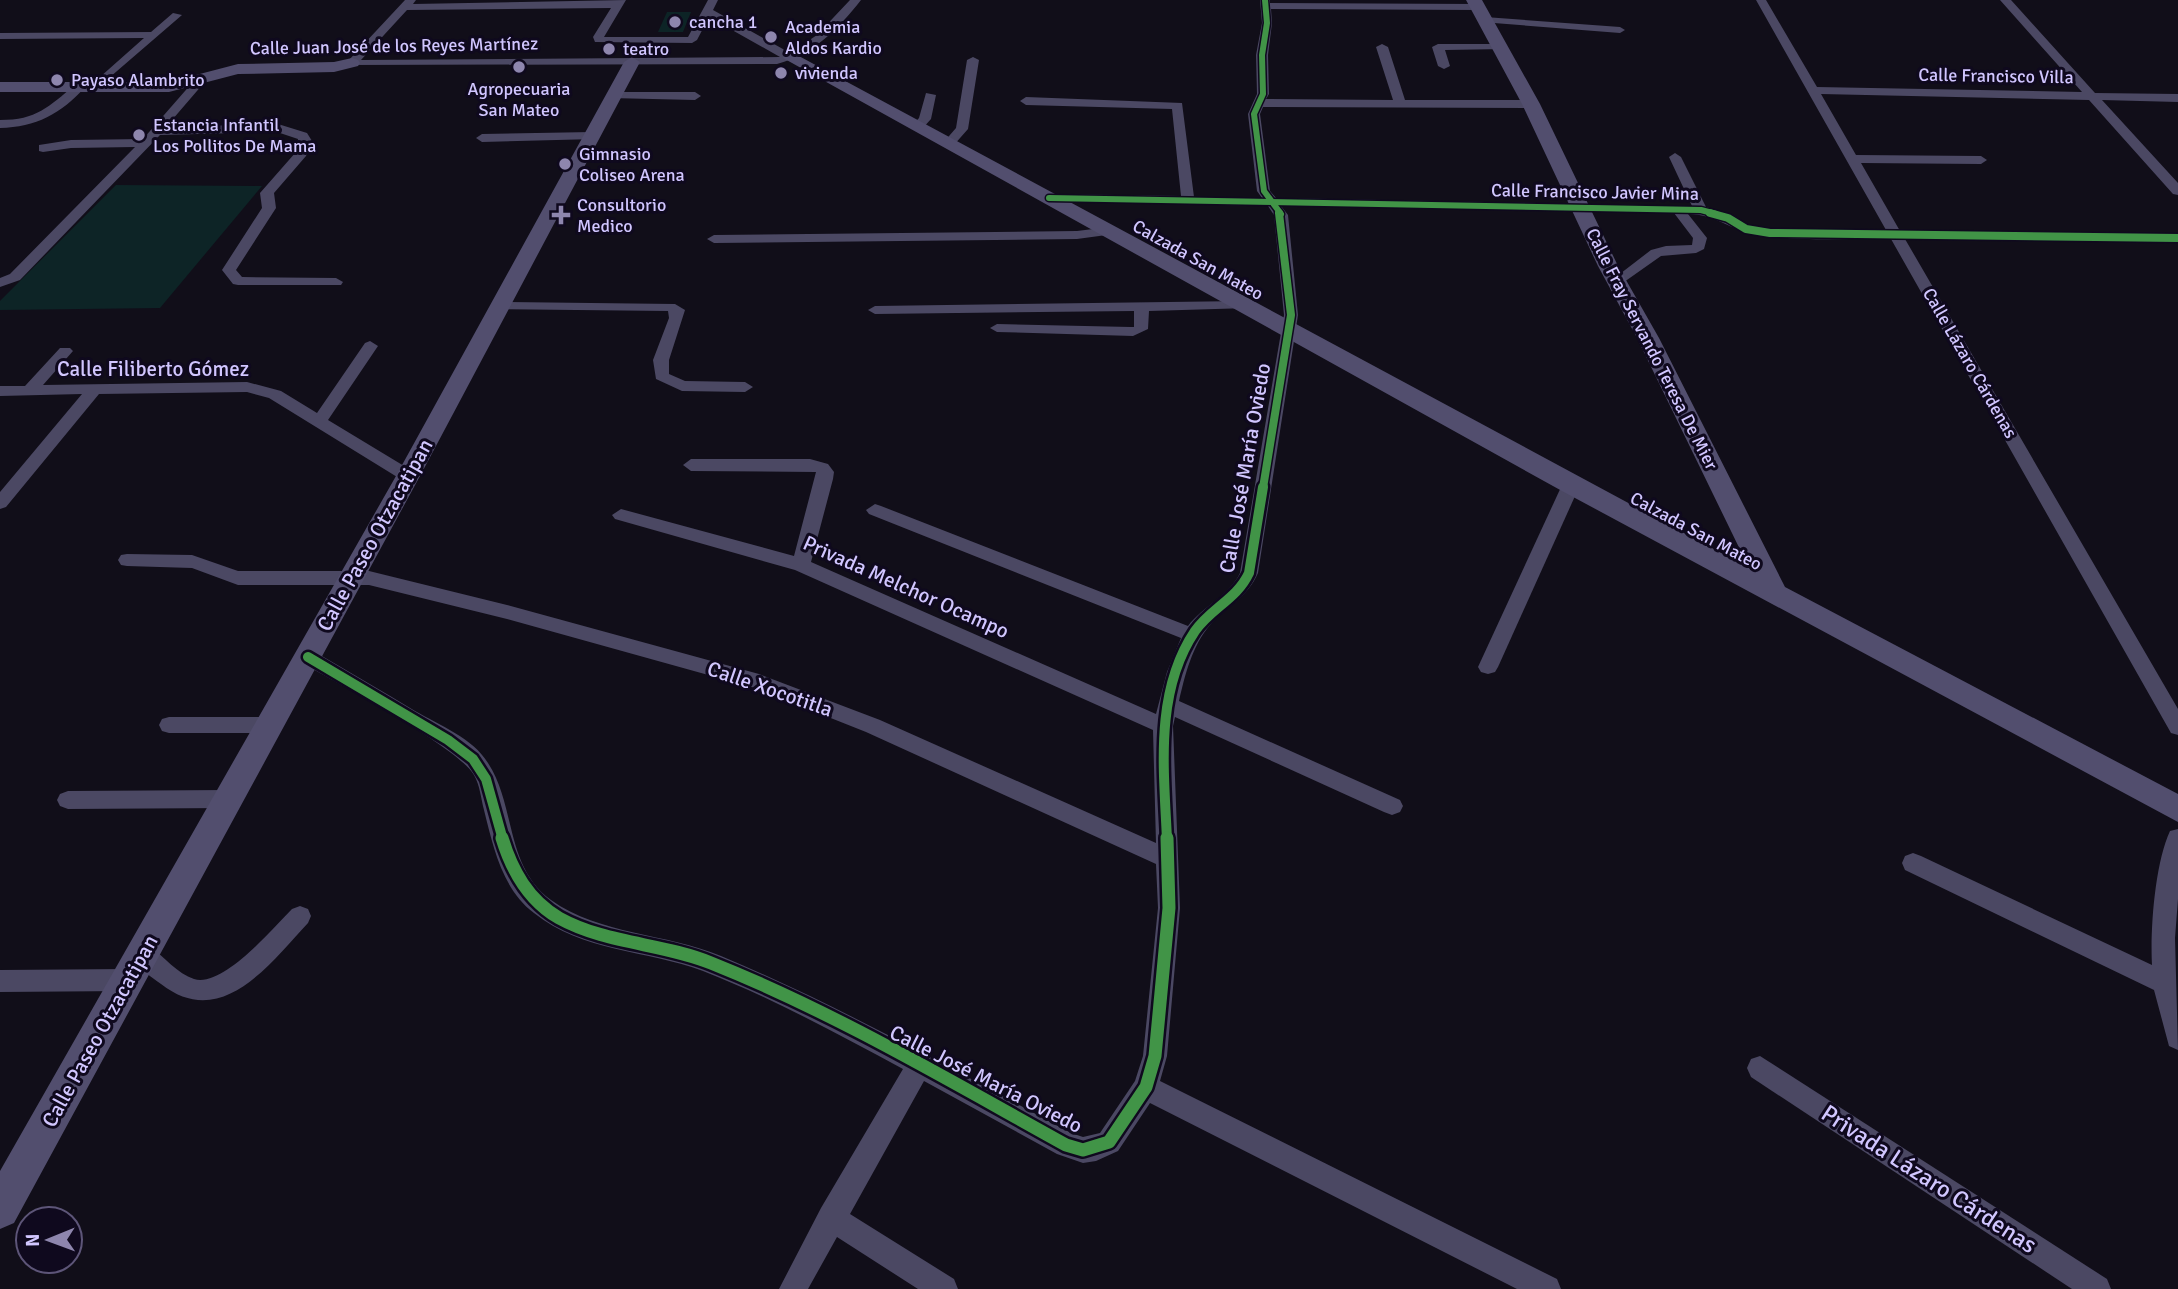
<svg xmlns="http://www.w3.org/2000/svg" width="2178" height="1289" viewBox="0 0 2178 1289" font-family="Signika,sans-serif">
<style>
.green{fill:#0d2426}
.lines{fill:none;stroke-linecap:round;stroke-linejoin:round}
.street{fill:#4b4863;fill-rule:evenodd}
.secondary{fill:#524e6e;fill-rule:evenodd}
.cycleway-far3-casing{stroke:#0f091e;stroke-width:9}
.cycleway-far2-casing{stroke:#0f091e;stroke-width:11}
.cycleway-far1-casing{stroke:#0f091e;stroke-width:15}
.cycleway-casing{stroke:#0f091e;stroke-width:18}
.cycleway-far3{stroke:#419447;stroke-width:6}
.cycleway-far2{stroke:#419447;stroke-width:8}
.cycleway-far1{stroke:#419447;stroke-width:10}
.cycleway{stroke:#419447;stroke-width:13}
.poi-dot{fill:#8e86ae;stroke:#0f091e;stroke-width:2.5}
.labels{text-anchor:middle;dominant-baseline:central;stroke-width:6;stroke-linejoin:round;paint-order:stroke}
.far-poi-label{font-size:18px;fill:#d1c6ff;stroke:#0f091e;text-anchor:start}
.far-street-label{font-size:18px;fill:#d1c6ff;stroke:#0f091e}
.street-label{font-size:21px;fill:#d1c6ff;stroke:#0f091e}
.near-street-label{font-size:24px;fill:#d1c6ff;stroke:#0f091e}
</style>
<rect width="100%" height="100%" fill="#110e19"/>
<g class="green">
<polygon points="667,12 691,12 683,32 658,32"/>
<polygon points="116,185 262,186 160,308 0,310 0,301"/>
</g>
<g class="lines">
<g class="street">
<path d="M405,0H416L413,4L626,0L604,37H688L708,0H718L713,10L790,53L817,35L850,0H861C838,29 813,55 777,64L348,65V61ZM611,8L593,37L595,42L692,43L697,40L709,17L780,57L361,60L407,10Z"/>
<path d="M1260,0H1270V3L1478,4L1483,7L1478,10L1271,9L1272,23L1268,55L1269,94L1266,99L1393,100L1376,47L1382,44L1388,47L1405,100H1531L1537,104L1531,108L1263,107L1260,114L1270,191L1276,198L1692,206L1669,157L1675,153L1681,157L1706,207L1733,215L1750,226L1770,229L1886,230L1756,0H1766L1817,87L2082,92L2000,0H2011L2095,93L2178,94V102L2102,100L2178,183V195L2173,194L2089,100L1821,94L1856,155L1981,156L1987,160L1981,164L1861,163L1900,231L2178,234V242L1905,239L2178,709V735L2171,733L1891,239C1846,238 1799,242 1755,234C1730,230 1715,214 1688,214L1707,238L1704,249L1696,253L1661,256L1617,287L1610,283L1612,280L1651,250L1666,246L1692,245L1693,238L1674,213L1281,206L1288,215L1298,315L1258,573C1247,598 1227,606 1210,625C1192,646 1185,675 1179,701L1400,800L1403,806L1400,812L1392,815L1384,812L1175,717L1173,726L1180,908L1167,1056L1160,1081L1557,1279L1561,1289H1517L1150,1103L1118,1151L1096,1161L1083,1163L1057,1154L924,1081L850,1214L954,1279L958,1289H918L837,1237L808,1289H779L821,1208L903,1069C838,1034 772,998 703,971C647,950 582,952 534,913C502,889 493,846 484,810C481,799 480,785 474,775C457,746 336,683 301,662L298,657L301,652L308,650L315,652C348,671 382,691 415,711C439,725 473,738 488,763C516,806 505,867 551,900C600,935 666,933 721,956C842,1007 956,1071 1071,1133L1083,1137L1100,1133L1135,1081L1143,1056L1158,908L1156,864L866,732L755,688L507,619L369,585H238L192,568L127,566L121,565L118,560L121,555L127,554L192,555L238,571H369L507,605L759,674L880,720L1156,843L1153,730L795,570L615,519L612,515L621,509L794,556L816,472L691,471L683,465L691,459H810L828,464L834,472L833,479L811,562L1156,714L1167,672L1181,638L869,514L866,510L875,504L881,506L1188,626C1203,606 1229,596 1240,573L1284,315L1274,215L1268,206L1044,201V195L1049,194L1181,196L1172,109L1026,105L1020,101L1026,97L1182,103L1194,197L1262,198L1257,191L1248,114L1257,94L1256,55L1262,23Z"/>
<polygon points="173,13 182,15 95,90 91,89 91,85 144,38 0,39 0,33 151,32"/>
<polygon points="1485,17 1620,27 1625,30 1620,33 1481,22 1480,20"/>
<polygon points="1501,44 1505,45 1505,49 1445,50 1450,66 1444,69 1438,66 1432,47 1438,44"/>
<polygon points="973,57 979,60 968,129 953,146 945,146 943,143 956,128 967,60"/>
<polygon points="203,74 209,77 166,127 278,124 307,133 312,141 306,156 274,193 276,208 236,270 242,277 336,278 343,282 341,285 238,285 233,284 222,270 262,208 260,193 296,152 298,139 277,132 160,135 20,280 0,287 0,278 10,274 135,147 71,148 43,152 39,151 39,145 71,140 143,139 199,75"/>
<path d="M75,85L85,87C61,114 36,127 0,128V120C37,120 48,107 75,85Z"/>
<polygon points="614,92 695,92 701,96 695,100 610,98 608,96"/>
<polygon points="926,93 936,95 931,119 922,129 914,129 912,126 919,118"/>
<polygon points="592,132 598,136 596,139 482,142 476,138 482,134"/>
<polygon points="1109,227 1116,231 1114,234 1077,239 714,243 707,239 714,235 1077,231"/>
<polygon points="1244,301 1251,305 1249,308 1149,311 1148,329 1133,336 997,332 990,328 997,324 1131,327 1134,327 1134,311 875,314 868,310 875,306"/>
<polygon points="501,302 675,304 685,310 669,360 669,374 685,381 745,382 753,387 745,392 682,391 656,379 653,360 669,318 668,311 496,309 494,306"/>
<polygon points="370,341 378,346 328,420 414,472 416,476 414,480 402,480 269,398 247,392 99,394 6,507 0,509 0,492 82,394 0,396 0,386 25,386 60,348 70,348 73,351 43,385 247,382 281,391 317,413 365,343"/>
<polygon points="1571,479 1580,485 1498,667 1495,672 1488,674 1481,672 1478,667 1562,485"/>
<polygon points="169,717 270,717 277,719 280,725 277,731 270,733 169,733 162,731 159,725 162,719"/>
<polygon points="229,790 237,793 240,799 237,805 229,808 68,809 60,806 57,800 60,794 68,791"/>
<path d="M2178,829V899L2175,938L2178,1050L2169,1046L2154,990L1905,870L1902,863L1905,856L1913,853L1921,856L2152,965C2150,929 2155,863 2170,831Z"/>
<path d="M300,906L308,909L311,916L308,923C269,965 221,1031 161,984C150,976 136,967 130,954L134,946L142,943L150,946C163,956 178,974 194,979C223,988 273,928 292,909Z"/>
<polygon points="128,969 136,972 140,980 136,988 128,991 0,992 0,970"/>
<polygon points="1760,1056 2107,1279 2111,1289 2072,1289 1751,1077 1747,1068 1751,1059"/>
</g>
<g class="secondary">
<polygon points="1466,0 1482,0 1540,104 1618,266 1659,338 1785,587 2178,794 2178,822 1562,491 783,58 785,55 797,55 1749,568 1637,338 1598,266 1522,104"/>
<polygon points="632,57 640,62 420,476 14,1223 0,1229 0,1171 396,476 624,62"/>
<polygon points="352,58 358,60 360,63 358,66 334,72 238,74 169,92 0,92 0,82 169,82 238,64 334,62"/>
</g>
<defs>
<g id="cycleway-far3">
<polyline points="1265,0 1267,23 1262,55 1263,94 1254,114 1264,191 1281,214"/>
<polyline points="1049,198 1701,210 1716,214"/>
</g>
<g id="cycleway-far2">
<polyline points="1710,213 1728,218 1746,229 1770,233 2178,238"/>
<polyline points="1263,488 1291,315 1279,213"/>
</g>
<g id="cycleway-far1">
<polyline points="308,657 448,740 473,759 486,779 503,840"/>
<path d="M1167,840C1164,770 1154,692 1195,631C1211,608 1237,599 1249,573L1263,487"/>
</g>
<path id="cycleway" d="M502,838C512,871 528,900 559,918C606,944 662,943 711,963C834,1012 950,1081 1066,1145L1083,1150L1109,1142L1146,1087L1155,1056L1169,908L1167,838"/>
</defs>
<use href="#cycleway-far3" class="cycleway-far3-casing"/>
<use href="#cycleway-far2" class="cycleway-far2-casing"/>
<use href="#cycleway-far1" class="cycleway-far1-casing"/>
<use href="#cycleway" class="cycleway-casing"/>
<use href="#cycleway-far3" class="cycleway-far3"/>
<use href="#cycleway-far2" class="cycleway-far2"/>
<use href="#cycleway-far1" class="cycleway-far1"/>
<use href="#cycleway" class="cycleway"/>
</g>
<g class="poi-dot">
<circle cx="675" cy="22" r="7"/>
<circle cx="771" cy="37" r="7"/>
<circle cx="609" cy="49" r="7"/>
<circle cx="519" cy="67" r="7"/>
<circle cx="781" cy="73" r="7"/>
<circle cx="57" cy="80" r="7"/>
<circle cx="139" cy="135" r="7"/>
<circle cx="565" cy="164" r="7"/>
<path d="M557.5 204.5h7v7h7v7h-7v7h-7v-7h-7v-7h7z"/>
</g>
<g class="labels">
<g class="far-poi-label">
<text x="689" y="22">cancha 1</text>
<text x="785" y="27">Academia<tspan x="785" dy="21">Aldos Kardio</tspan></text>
<text x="623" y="49">teatro</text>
<text x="795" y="73">vivienda</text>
<text x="71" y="80">Payaso Alambrito</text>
<text x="519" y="89" text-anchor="middle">Agropecuaria<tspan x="519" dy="21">San Mateo</tspan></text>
<text x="153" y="125">Estancia Infantil<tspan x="153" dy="21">Los Pollitos De Mama</tspan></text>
<text x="579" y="154">Gimnasio<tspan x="579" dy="21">Coliseo Arena</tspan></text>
<text x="577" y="205">Consultorio<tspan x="577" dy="21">Medico</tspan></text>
</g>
<g class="far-street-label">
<text transform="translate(394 46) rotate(-1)">Calle Juan José de los Reyes Martínez</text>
<text transform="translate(1996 76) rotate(1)">Calle Francisco Villa</text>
<text transform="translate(1595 192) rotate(1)">Calle Francisco Javier Mina</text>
<text transform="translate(1198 260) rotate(29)">Calzada San Mateo</text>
<text transform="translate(1652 349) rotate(63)">Calle Fray Servando Teresa De Mier</text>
<text transform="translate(1970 363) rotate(60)">Calle Lázaro Cárdenas</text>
<text transform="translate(1696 531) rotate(28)">Calzada San Mateo</text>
</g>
<g class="street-label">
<text x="153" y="369">Calle Filiberto Gómez</text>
<text transform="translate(1245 468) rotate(-80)">Calle José María Oviedo</text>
<text transform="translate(375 535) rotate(-61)">Calle Paseo Otzacatipan</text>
<text transform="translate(906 587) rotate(24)">Privada Melchor Ocampo</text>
<text transform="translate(770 689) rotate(19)">Calle Xocotitla</text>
<text transform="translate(100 1031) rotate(-61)">Calle Paseo Otzacatipan</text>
<text transform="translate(986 1079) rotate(27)">Calle José María Oviedo</text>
</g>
<g class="near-street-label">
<text transform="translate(1929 1179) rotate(33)">Privada Lázaro Cárdenas</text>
</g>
</g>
<g transform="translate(49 1240) rotate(269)"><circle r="33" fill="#0f091e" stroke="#5d5578" stroke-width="2"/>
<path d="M0-5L12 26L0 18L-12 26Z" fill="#8e86ae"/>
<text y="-10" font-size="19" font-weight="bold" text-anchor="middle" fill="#d1c6ff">N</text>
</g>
</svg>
